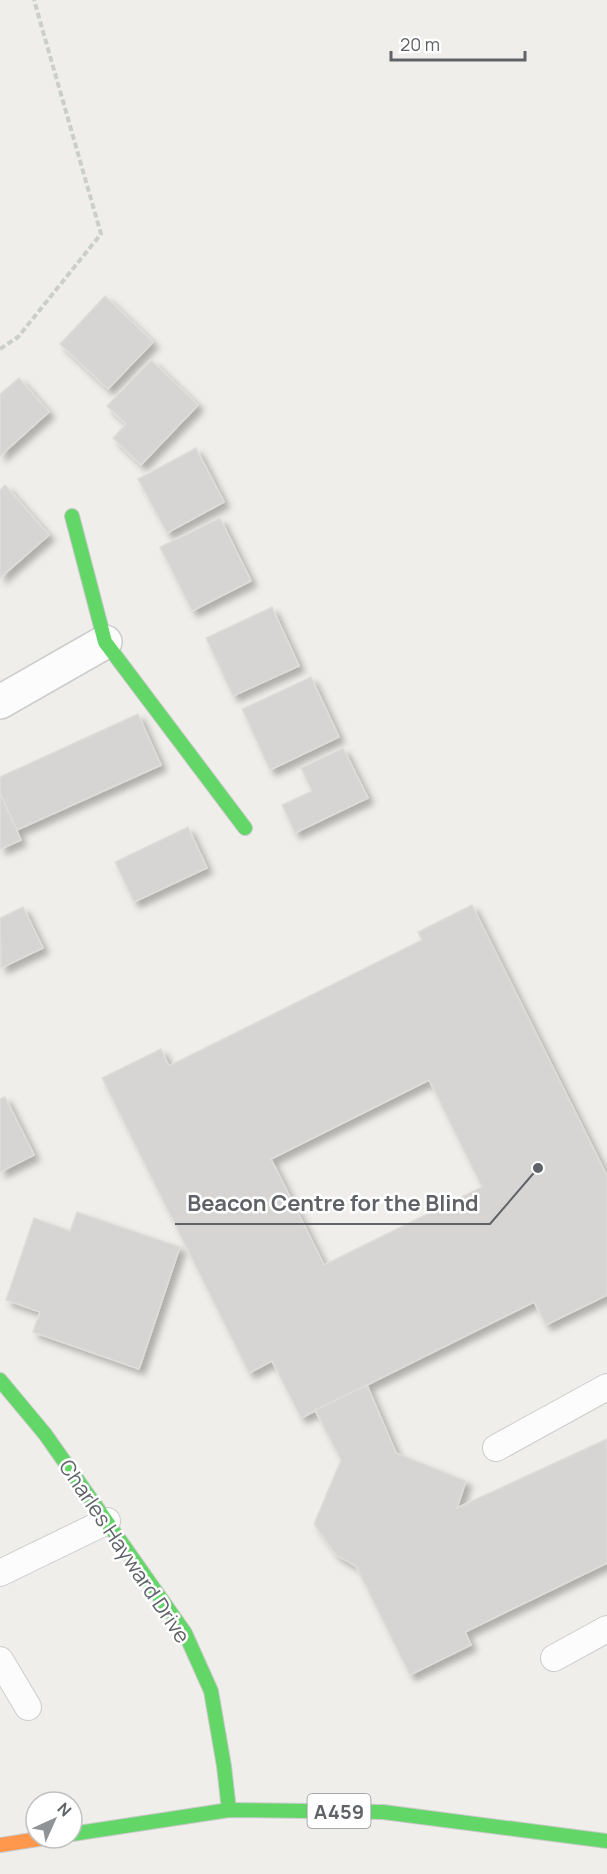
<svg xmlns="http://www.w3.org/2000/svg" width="607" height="1874" viewBox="0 0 607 1874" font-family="Manrope,sans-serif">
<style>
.building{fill:#d6d5d3;stroke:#deddd9;stroke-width:1.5;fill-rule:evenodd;filter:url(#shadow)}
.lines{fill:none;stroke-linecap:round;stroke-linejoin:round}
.lane-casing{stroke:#cbcccc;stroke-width:28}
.street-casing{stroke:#cbcccc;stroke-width:36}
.fast-casing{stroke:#cacacb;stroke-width:16}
.slow-casing{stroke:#cacacb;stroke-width:16}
.path{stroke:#cacfcc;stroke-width:4;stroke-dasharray:6 3;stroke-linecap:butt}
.lane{stroke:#fdfcfc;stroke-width:26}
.street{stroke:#fdfcfc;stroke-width:33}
.fast{stroke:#63d668;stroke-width:14}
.slow{stroke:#ff974d;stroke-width:14}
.labels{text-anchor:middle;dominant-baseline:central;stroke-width:5;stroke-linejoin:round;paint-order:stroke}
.shield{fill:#fff;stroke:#8f9295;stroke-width:1.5}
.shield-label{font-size:20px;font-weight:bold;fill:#5f6368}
.street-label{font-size:21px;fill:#5f6368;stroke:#fff}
.leader{fill:none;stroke:#5f6368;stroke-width:2}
.callout-dot{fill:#5f6368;stroke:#fff;stroke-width:2}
.callout-label{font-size:22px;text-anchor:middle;font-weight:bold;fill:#5f6368;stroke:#fff;stroke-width:5;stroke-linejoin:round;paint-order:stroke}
</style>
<defs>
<filter id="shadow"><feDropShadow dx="5.5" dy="5.5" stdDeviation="3" flood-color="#0004"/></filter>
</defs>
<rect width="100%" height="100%" fill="#efeeea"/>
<g class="building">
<polygon points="105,296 153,342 108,389 60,344"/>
<polygon points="151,360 198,405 141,465 113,438 126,424 107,406"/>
<polygon points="19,378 49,412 0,456 0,394"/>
<polygon points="196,448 224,502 167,533 138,479"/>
<polygon points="5,485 49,535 0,578 0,490"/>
<polygon points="220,518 251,581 192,611 160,547"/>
<polygon points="272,607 299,666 233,696 206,638"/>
<polygon points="311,677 339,737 270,770 242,709"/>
<polygon points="138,714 161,765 17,830 0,793 0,777"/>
<polygon points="343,748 368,798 295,833 282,805 312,791 301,768"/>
<polygon points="0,793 21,840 0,849"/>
<polygon points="188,827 207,868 134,902 115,862"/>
<path d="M472,905L607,1176V1295L546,1325L534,1302L301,1418L272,1361L249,1373L102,1078L161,1049L169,1066L422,940L418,932ZM429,1080L482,1187L324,1265L271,1159Z"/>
<polygon points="23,907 43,948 1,968 0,918"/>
<polygon points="5,1097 34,1155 0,1172 0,1099"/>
<polygon points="77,1212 180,1247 139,1369 33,1332 40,1312 6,1300 34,1218 70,1231"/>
<polygon points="367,1385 396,1453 466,1481 457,1508 607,1439 607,1563 465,1632 471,1645 410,1675 356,1566 336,1555 314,1524 341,1460 315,1410"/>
</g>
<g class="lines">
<defs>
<g id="lane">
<polyline points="496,1448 607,1387"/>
<polyline points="0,1573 107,1521"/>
<polyline points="554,1658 607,1629"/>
<polyline points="0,1660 28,1707"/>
</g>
<polyline id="street" points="0,702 105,642"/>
<g id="fast">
<polyline points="72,516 105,642 245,828"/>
<polyline points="0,1380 45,1434 185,1633 211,1691 224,1766 229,1810"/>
<polyline points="72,1834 229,1810 383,1812 607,1841"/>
</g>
<polyline id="slow" points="0,1845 45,1838"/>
</defs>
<use href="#lane" class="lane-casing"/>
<use href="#street" class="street-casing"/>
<use href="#fast" class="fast-casing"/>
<use href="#slow" class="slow-casing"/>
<polyline class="path" points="0,349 18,337 101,234 34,0"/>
<use href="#lane" class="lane"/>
<use href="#street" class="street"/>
<use href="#fast" class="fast"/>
<use href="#slow" class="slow"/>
</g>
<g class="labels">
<rect class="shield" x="307.5" y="1794" width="63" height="34" rx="4.5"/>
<g class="shield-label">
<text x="339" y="1811">A459</text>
</g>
<g class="street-label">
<text transform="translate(125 1551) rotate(56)">Charles Hayward Drive</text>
</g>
</g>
<path class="leader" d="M538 1168L490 1224H175"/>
<circle class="callout-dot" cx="538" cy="1168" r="6"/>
<g class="callout-label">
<text x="333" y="1211">Beacon Centre for the Blind</text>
</g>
<g transform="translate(54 1820) rotate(45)"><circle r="28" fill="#ffffff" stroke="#bfc1c3" stroke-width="1.5"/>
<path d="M0-4.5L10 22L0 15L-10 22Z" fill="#919496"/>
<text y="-9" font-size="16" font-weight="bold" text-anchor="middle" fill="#5f6368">N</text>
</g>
<path d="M391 51v9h134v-9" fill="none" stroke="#5f6368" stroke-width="3"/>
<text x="400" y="51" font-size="18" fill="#5f6368" stroke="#ffffff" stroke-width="4.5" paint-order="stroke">20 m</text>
</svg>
